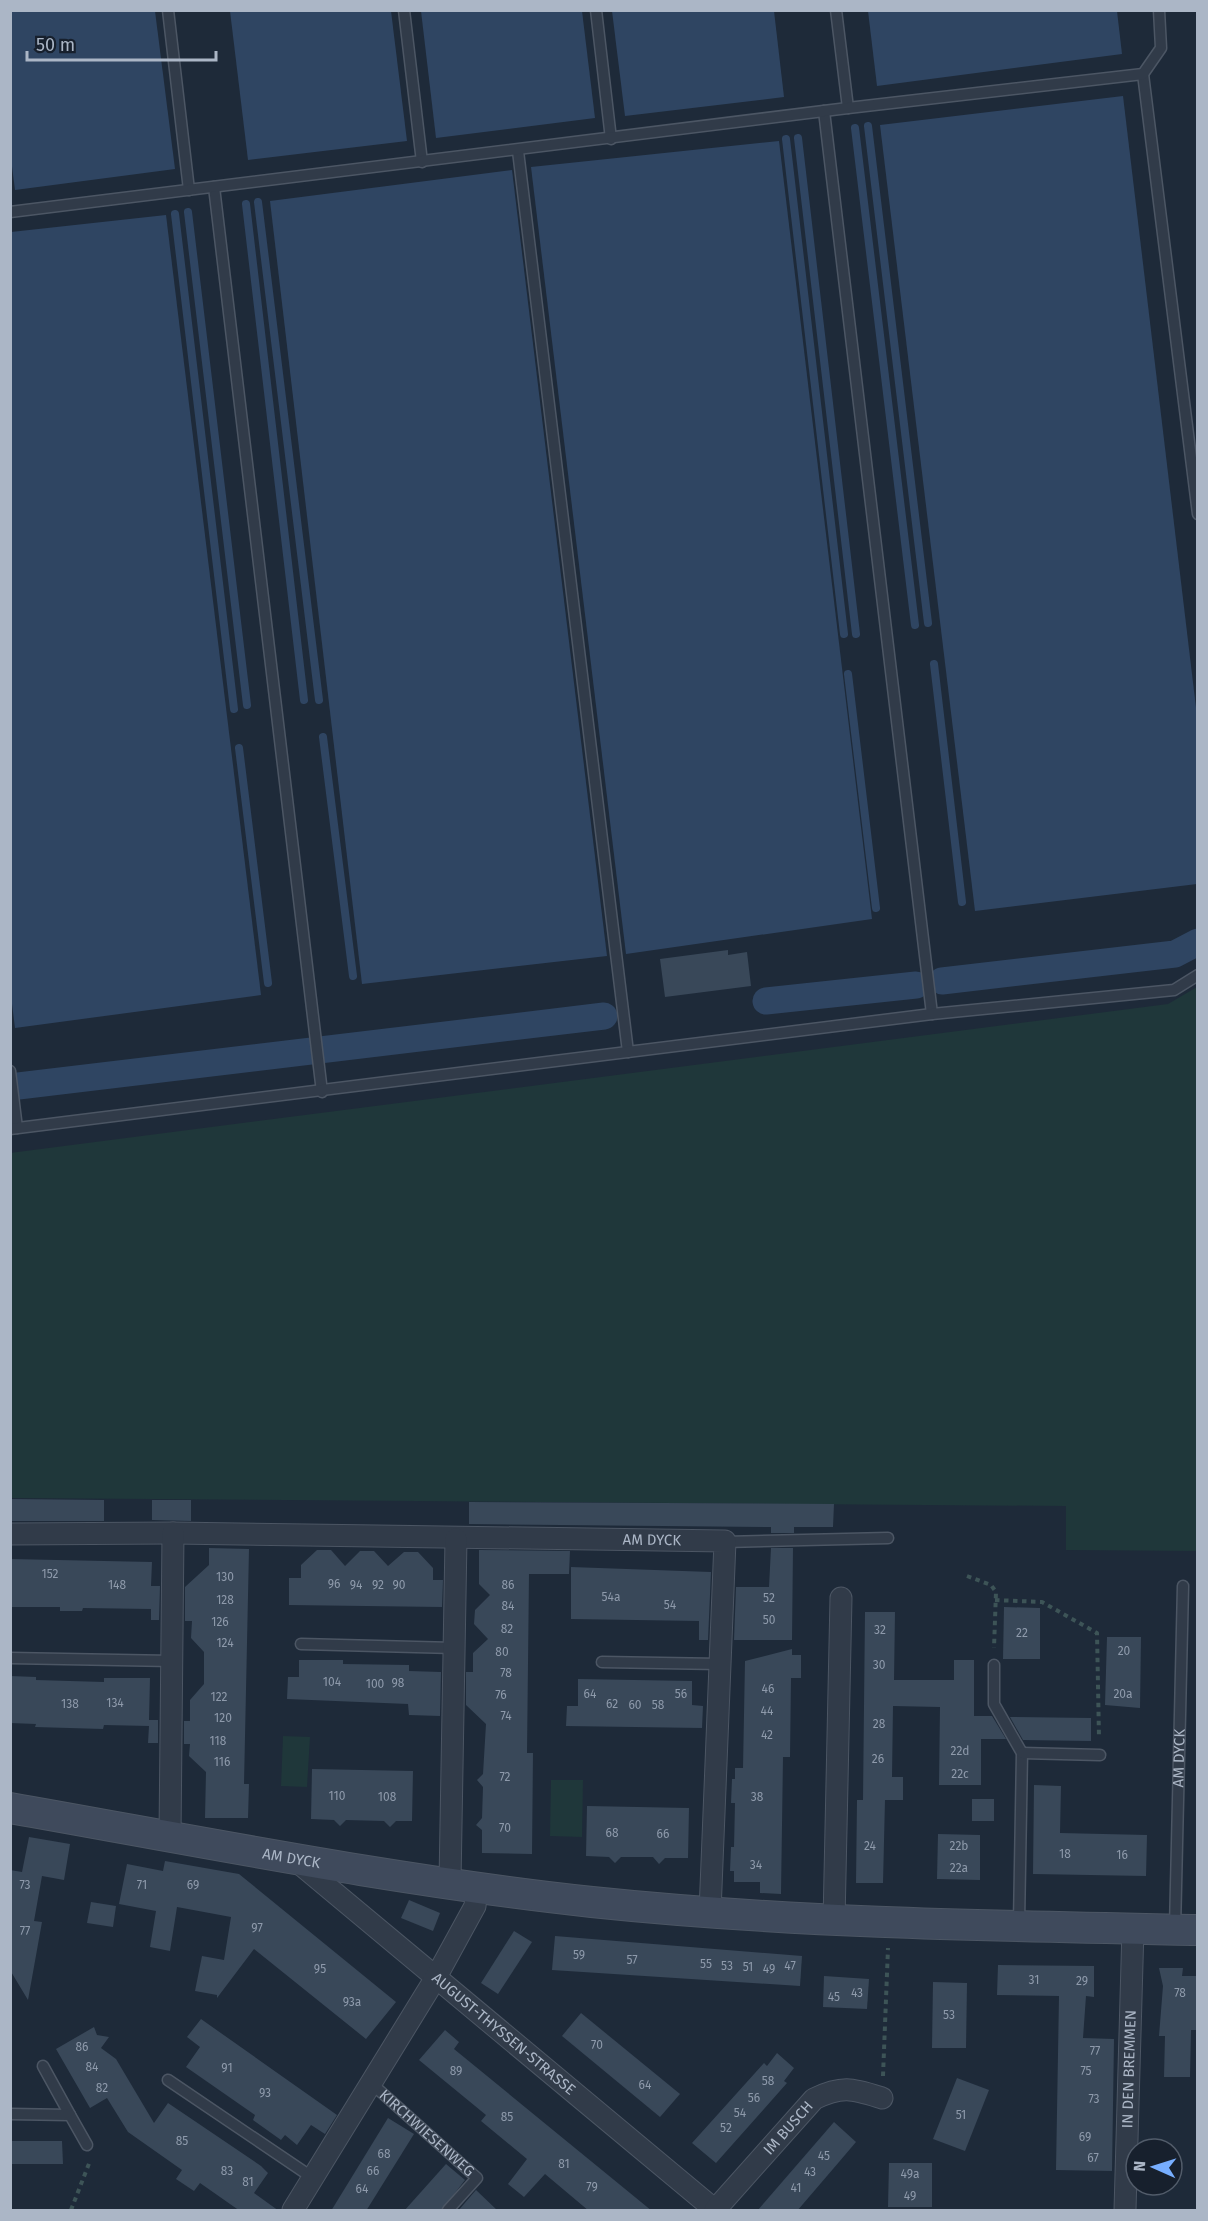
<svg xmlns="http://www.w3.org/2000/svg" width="1208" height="2221" viewBox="0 0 1208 2221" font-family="'Fira Sans',sans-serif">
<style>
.green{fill:#1f373a}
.water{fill:#2f4562}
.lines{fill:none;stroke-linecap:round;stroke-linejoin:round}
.stream{stroke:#2f4562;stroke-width:8}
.canal{stroke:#2f4562;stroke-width:27}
.building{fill:#394859}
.service-casing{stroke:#4c5664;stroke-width:13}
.minor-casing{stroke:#4c5664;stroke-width:23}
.secondary-casing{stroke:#4c5664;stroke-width:32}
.path{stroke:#3d5457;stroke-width:4;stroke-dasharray:4.5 4.5;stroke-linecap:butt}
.service{stroke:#313b49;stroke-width:10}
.minor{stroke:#313b49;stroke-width:21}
.secondary{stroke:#3f4a5c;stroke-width:30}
.labels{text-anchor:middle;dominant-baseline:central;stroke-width:4.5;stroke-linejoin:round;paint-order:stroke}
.number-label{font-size:12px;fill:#8e9aab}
.street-label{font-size:15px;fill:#abb6c6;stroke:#17202d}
</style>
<rect width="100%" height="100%" fill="#1e2a39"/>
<g class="green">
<polygon points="1197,987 1197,1551 1066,1550 1066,1506 11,1498 10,1153 1168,1004"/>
<polygon points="283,1736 310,1737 307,1787 281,1786"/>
<polygon points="551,1780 583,1780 582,1837 550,1836"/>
</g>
<g class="water">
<polygon points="10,11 155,11 175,169 15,190 10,151"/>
<polygon points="230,11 391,11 407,141 248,160"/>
<polygon points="421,11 582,11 595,118 436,138"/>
<polygon points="612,11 774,11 784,97 625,116"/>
<polygon points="868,11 1117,11 1122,54 877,86"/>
<polygon points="1123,96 1197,716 1197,884 975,911 880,125"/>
<polygon points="779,141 872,919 626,954 531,167"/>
<polygon points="512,170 607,956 362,984 270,201"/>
<polygon points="166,215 261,995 15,1028 10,988 11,232"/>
</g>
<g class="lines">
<g class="stream">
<polyline points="868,126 928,623"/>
<polyline points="855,128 915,625"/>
<polyline points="798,138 856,634"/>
<polyline points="786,139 844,634"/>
<polyline points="258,202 319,700"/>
<polyline points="246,204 304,700"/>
<polyline points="188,212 247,705"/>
<polyline points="175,214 234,709"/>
<polyline points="934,664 962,902"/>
<polyline points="848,674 876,908"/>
<polyline points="323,737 353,976"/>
<polyline points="239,748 268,983"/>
</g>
<g class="canal">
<polyline points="942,981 1175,954 1198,942"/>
<polyline points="766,1001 916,985"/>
<polyline points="10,1087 604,1016"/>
</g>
</g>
<g class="building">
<polygon points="728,950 728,955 747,952 751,986 665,997 660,959"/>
<polygon points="10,1499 104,1500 104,1521 10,1521"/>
<polygon points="152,1500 191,1500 191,1521 152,1520"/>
<polygon points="469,1502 834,1504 833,1527 794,1527 794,1533 771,1533 771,1527 469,1524"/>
<polygon points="209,1548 249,1549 244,1784 249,1784 248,1818 205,1818 206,1772 189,1756 190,1744 184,1744 184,1721 190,1721 190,1700 204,1684 204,1652 191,1638 192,1621 185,1621 185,1587 209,1565"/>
<polygon points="771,1548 793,1548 792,1640 734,1640 736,1587 769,1587"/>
<polygon points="317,1550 331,1550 345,1566 360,1551 374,1551 388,1566 404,1552 418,1552 433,1568 433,1580 443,1580 442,1607 289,1605 289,1578 301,1578 301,1565"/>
<polygon points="479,1550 570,1551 569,1574 529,1574 527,1753 533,1753 532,1854 482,1853 482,1830 476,1825 482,1818 483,1787 477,1780 483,1774 486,1724 466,1705 466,1672 473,1672 473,1653 488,1639 474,1624 475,1610 490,1595 479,1584"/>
<polygon points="10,1559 152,1562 151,1586 160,1586 159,1620 151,1620 151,1609 83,1608 82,1611 60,1611 60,1607 10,1607"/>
<polygon points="571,1567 711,1572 708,1640 699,1640 699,1621 571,1619"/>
<polygon points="1004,1607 1040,1608 1040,1659 1003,1659"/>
<polygon points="865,1612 895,1612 894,1680 954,1680 954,1660 974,1660 974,1716 992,1716 1006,1739 981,1739 981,1785 939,1785 940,1707 893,1706 892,1777 903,1777 903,1800 885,1800 883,1883 856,1883 857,1800 863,1800"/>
<polygon points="1107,1637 1141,1637 1140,1708 1105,1705"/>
<polygon points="792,1649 792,1655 801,1655 801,1678 791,1678 790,1757 783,1757 781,1894 760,1893 760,1882 734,1882 734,1871 730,1871 731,1847 734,1847 735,1803 731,1803 732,1779 735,1779 735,1768 743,1768 745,1661"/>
<polygon points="299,1660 343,1660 343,1664 409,1665 409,1671 441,1672 440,1716 409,1715 408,1704 287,1699 288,1677 299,1677"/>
<polygon points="10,1676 36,1677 36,1680 104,1682 104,1678 150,1678 149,1720 158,1720 158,1743 148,1743 149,1726 104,1725 103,1729 35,1727 36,1724 10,1723"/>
<polygon points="578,1679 692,1681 692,1705 703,1706 702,1728 566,1726 567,1706 578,1706"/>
<polygon points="1010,1717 1091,1718 1091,1741 1023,1740"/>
<polygon points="312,1769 413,1771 412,1821 396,1821 390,1827 384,1821 346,1820 340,1826 334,1820 311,1819"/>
<polygon points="1034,1785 1061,1786 1060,1833 1147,1835 1146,1876 1033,1874"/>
<rect x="972" y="1799" width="22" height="22"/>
<polygon points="587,1806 689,1808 688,1858 665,1858 659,1864 653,1857 621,1857 615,1863 609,1857 586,1856"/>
<polygon points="938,1834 980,1835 980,1880 937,1879"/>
<polygon points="29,1837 70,1844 64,1880 42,1876 34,1921 42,1922 28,2000 10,1970 10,1870 22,1872"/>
<polygon points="165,1861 239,1874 396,2002 366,2039 254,1949 217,1998 217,1995 195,1991 202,1956 224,1960 231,1917 177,1907 170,1951 150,1947 156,1911 119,1904 127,1864 163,1871"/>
<polygon points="409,1900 440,1913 433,1931 401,1918"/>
<polygon points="91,1902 116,1906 113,1927 87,1923"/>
<polygon points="514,1931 532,1942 498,1994 481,1983"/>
<polygon points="555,1936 802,1956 800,1986 552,1970"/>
<polygon points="998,1965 1094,1966 1094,1997 1086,1996 1083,2038 1114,2039 1112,2171 1056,2170 1059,1996 997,1995"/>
<polygon points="1159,1968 1183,1968 1182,1976 1197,1976 1197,2030 1191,2030 1190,2077 1164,2077 1165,2036 1159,2036 1163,1986"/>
<polygon points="824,1976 869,1979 867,2009 823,2007"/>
<polygon points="933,1982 967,1983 966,2048 932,2048"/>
<polygon points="581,2013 680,2094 660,2117 562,2036"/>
<polygon points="201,2019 337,2115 325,2134 311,2125 297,2145 285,2135 281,2140 253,2120 255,2115 186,2067 200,2047 187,2037"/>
<polygon points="94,2027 97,2035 109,2037 101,2048 116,2059 154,2123 168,2103 261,2166 268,2173 254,2193 279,2211 240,2211 200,2183 194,2191 176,2179 182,2170 128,2132 107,2098 90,2108 56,2049"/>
<polygon points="445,2030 459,2042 454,2049 652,2211 589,2211 545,2174 524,2197 508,2184 527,2159 481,2121 486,2115 419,2060"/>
<polygon points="777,2053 794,2068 784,2081 787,2083 716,2163 692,2143 764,2063 767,2066"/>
<polygon points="957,2078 989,2090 965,2151 933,2139"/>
<polygon points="388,2118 414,2134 366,2211 331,2211"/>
<polygon points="834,2122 856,2142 839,2162 797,2211 757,2211"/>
<polygon points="10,2141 62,2141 63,2164 10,2164"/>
<polygon points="889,2163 932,2163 932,2207 888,2207"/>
<polygon points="446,2164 465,2180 441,2211 404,2211"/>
<polygon points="476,2190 498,2211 458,2211"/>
</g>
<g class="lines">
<defs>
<g id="service">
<polyline points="168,10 189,190"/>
<polyline points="404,10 422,162"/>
<polyline points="596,10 611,139"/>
<polyline points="836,10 848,108"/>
<polyline points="1143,74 1198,514"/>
<polyline points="824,111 932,1014"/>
<polyline points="518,151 628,1052"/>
<polyline points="214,187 322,1092"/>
<polyline points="10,212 848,108 1143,74 1161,48 1159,10"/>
<polyline points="10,1071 17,1128"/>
<polyline points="10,1129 932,1014 1174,990 1198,975"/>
<polyline points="725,1542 888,1538"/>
<polyline points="301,1644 454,1648"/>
<polyline points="10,1658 172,1661"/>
<polyline points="602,1662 720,1664"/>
<polyline points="994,1665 994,1704 1022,1753 1019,1923"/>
<polyline points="1022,1753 1100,1755"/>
<path id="s1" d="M1175,1929L1183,1586"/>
<polyline points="43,2066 70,2115"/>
<polyline points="168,2080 313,2178"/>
<path id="s2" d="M371,2083L477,2178L448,2210"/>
<polyline points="10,2114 70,2115 87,2145"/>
</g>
<g id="minor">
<path id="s3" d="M10,1534L173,1533L725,1541L710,1912"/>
<polyline points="170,1836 173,1533"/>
<path id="s4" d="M294,1859L715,2210"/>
<polyline points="450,1882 456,1539"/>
<polyline points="834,1921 841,1598"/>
<polyline points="293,2210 435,1979 475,1906 477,1886"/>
<path id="s5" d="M715,2210L814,2099C843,2085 853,2089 882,2098"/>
<path id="s6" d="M1125,2210L1133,1928"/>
</g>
<g id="secondary">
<path id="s7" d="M10,1808C203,1842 397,1881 592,1902C793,1923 995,1926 1198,1930"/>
</g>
</defs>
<use href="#service" class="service-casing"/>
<use href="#minor" class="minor-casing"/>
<use href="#secondary" class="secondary-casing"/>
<g class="path">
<polyline points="967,1576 991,1585 996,1592 994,1648"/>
<polyline points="995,1600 1042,1602 1097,1633 1099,1738"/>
<polyline points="883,2076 888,1948"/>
<polyline points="71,2210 90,2161"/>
</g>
<use href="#service" class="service"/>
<use href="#minor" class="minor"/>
<use href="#secondary" class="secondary"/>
</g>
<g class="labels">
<g class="number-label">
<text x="50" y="1574">152</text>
<text x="225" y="1577">130</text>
<text x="334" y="1584">96</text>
<text x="117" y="1585">148</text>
<text x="356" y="1585">94</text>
<text x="378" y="1585">92</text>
<text x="399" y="1585">90</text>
<text x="508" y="1585">86</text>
<text x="611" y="1597">54a</text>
<text x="769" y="1598">52</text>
<text x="225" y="1600">128</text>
<text x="670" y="1605">54</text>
<text x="508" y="1606">84</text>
<text x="769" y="1620">50</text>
<text x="220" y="1622">126</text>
<text x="507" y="1629">82</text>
<text x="880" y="1630">32</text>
<text x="1022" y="1633">22</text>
<text x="225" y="1643">124</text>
<text x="1124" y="1651">20</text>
<text x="502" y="1652">80</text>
<text x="879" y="1665">30</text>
<text x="506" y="1673">78</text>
<text x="332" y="1682">104</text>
<text x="398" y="1683">98</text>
<text x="375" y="1684">100</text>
<text x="768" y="1689">46</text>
<text x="590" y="1694">64</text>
<text x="681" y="1694">56</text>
<text x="1123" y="1694">20a</text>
<text x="501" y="1695">76</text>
<text x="219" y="1697">122</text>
<text x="115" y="1703">134</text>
<text x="70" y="1704">138</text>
<text x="612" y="1704">62</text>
<text x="635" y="1705">60</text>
<text x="658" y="1705">58</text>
<text x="767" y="1711">44</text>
<text x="506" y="1716">74</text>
<text x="223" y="1718">120</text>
<text x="879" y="1724">28</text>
<text x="767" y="1735">42</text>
<text x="218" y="1741">118</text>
<text x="960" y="1751">22d</text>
<text x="878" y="1759">26</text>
<text x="222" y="1762">116</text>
<text x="960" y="1774">22c</text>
<text x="505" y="1777">72</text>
<text x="337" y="1796">110</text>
<text x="387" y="1797">108</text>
<text x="757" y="1797">38</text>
<text x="505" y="1828">70</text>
<text x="612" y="1833">68</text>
<text x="663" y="1834">66</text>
<text x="870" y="1846">24</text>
<text x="959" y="1846">22b</text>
<text x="1065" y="1854">18</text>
<text x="1122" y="1855">16</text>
<text x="756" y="1865">34</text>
<text x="959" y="1868">22a</text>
<text x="25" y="1885">73</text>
<text x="142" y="1885">71</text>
<text x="193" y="1885">69</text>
<text x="257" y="1928">97</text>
<text x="25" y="1931">77</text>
<text x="579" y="1955">59</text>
<text x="632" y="1960">57</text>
<text x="706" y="1964">55</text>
<text x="727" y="1966">53</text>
<text x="790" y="1966">47</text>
<text x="748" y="1967">51</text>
<text x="320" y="1969">95</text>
<text x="769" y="1969">49</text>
<text x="1034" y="1980">31</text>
<text x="1082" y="1981">29</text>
<text x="857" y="1993">43</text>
<text x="1180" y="1993">78</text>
<text x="834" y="1997">45</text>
<text x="352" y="2002">93a</text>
<text x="949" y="2015">53</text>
<text x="597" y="2045">70</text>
<text x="82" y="2047">86</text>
<text x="1095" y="2051">77</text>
<text x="92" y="2067">84</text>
<text x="227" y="2068">91</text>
<text x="456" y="2071">89</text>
<text x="1086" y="2071">75</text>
<text x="768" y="2081">58</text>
<text x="645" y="2085">64</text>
<text x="102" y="2088">82</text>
<text x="265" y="2093">93</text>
<text x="754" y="2098">56</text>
<text x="1094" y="2099">73</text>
<text x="740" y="2113">54</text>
<text x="961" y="2115">51</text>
<text x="507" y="2117">85</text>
<text x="726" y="2128">52</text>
<text x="1085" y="2137">69</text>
<text x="182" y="2141">85</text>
<text x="384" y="2154">68</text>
<text x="824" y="2156">45</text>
<text x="1093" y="2158">67</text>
<text x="564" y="2164">81</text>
<text x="227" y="2171">83</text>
<text x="373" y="2171">66</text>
<text x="810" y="2172">43</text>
<text x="910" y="2174">49a</text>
<text x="248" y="2182">81</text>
<text x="592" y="2187">79</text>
<text x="796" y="2188">41</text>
<text x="362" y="2189">64</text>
<text x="910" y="2196">49</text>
</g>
<g class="street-label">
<text stroke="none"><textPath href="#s3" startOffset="642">AM DYCK</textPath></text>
<text stroke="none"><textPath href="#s1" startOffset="171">AM DYCK</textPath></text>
<text stroke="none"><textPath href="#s7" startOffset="286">AM DYCK</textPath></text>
<text stroke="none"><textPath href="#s4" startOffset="273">AUGUST-THYSSEN-STRASSE</textPath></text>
<text stroke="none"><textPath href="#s6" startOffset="141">IN DEN BREMMEN</textPath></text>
<text stroke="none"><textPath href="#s5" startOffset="110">IM BUSCH</textPath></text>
<text stroke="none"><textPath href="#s2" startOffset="75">KIRCHWIESENWEG</textPath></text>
</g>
</g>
<rect width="1208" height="2221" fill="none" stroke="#abb6c6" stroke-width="24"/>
<g transform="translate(1154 2167) rotate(273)"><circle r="28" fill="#17202d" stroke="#525c6a" stroke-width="1.5"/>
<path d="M0-4.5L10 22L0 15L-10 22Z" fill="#77aeff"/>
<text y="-9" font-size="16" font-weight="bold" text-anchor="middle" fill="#abb6c6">N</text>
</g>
<path d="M27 51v9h189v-9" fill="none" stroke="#abb6c6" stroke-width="3"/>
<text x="36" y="51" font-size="18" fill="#abb6c6" stroke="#17202d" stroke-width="4.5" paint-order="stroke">50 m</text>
</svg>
